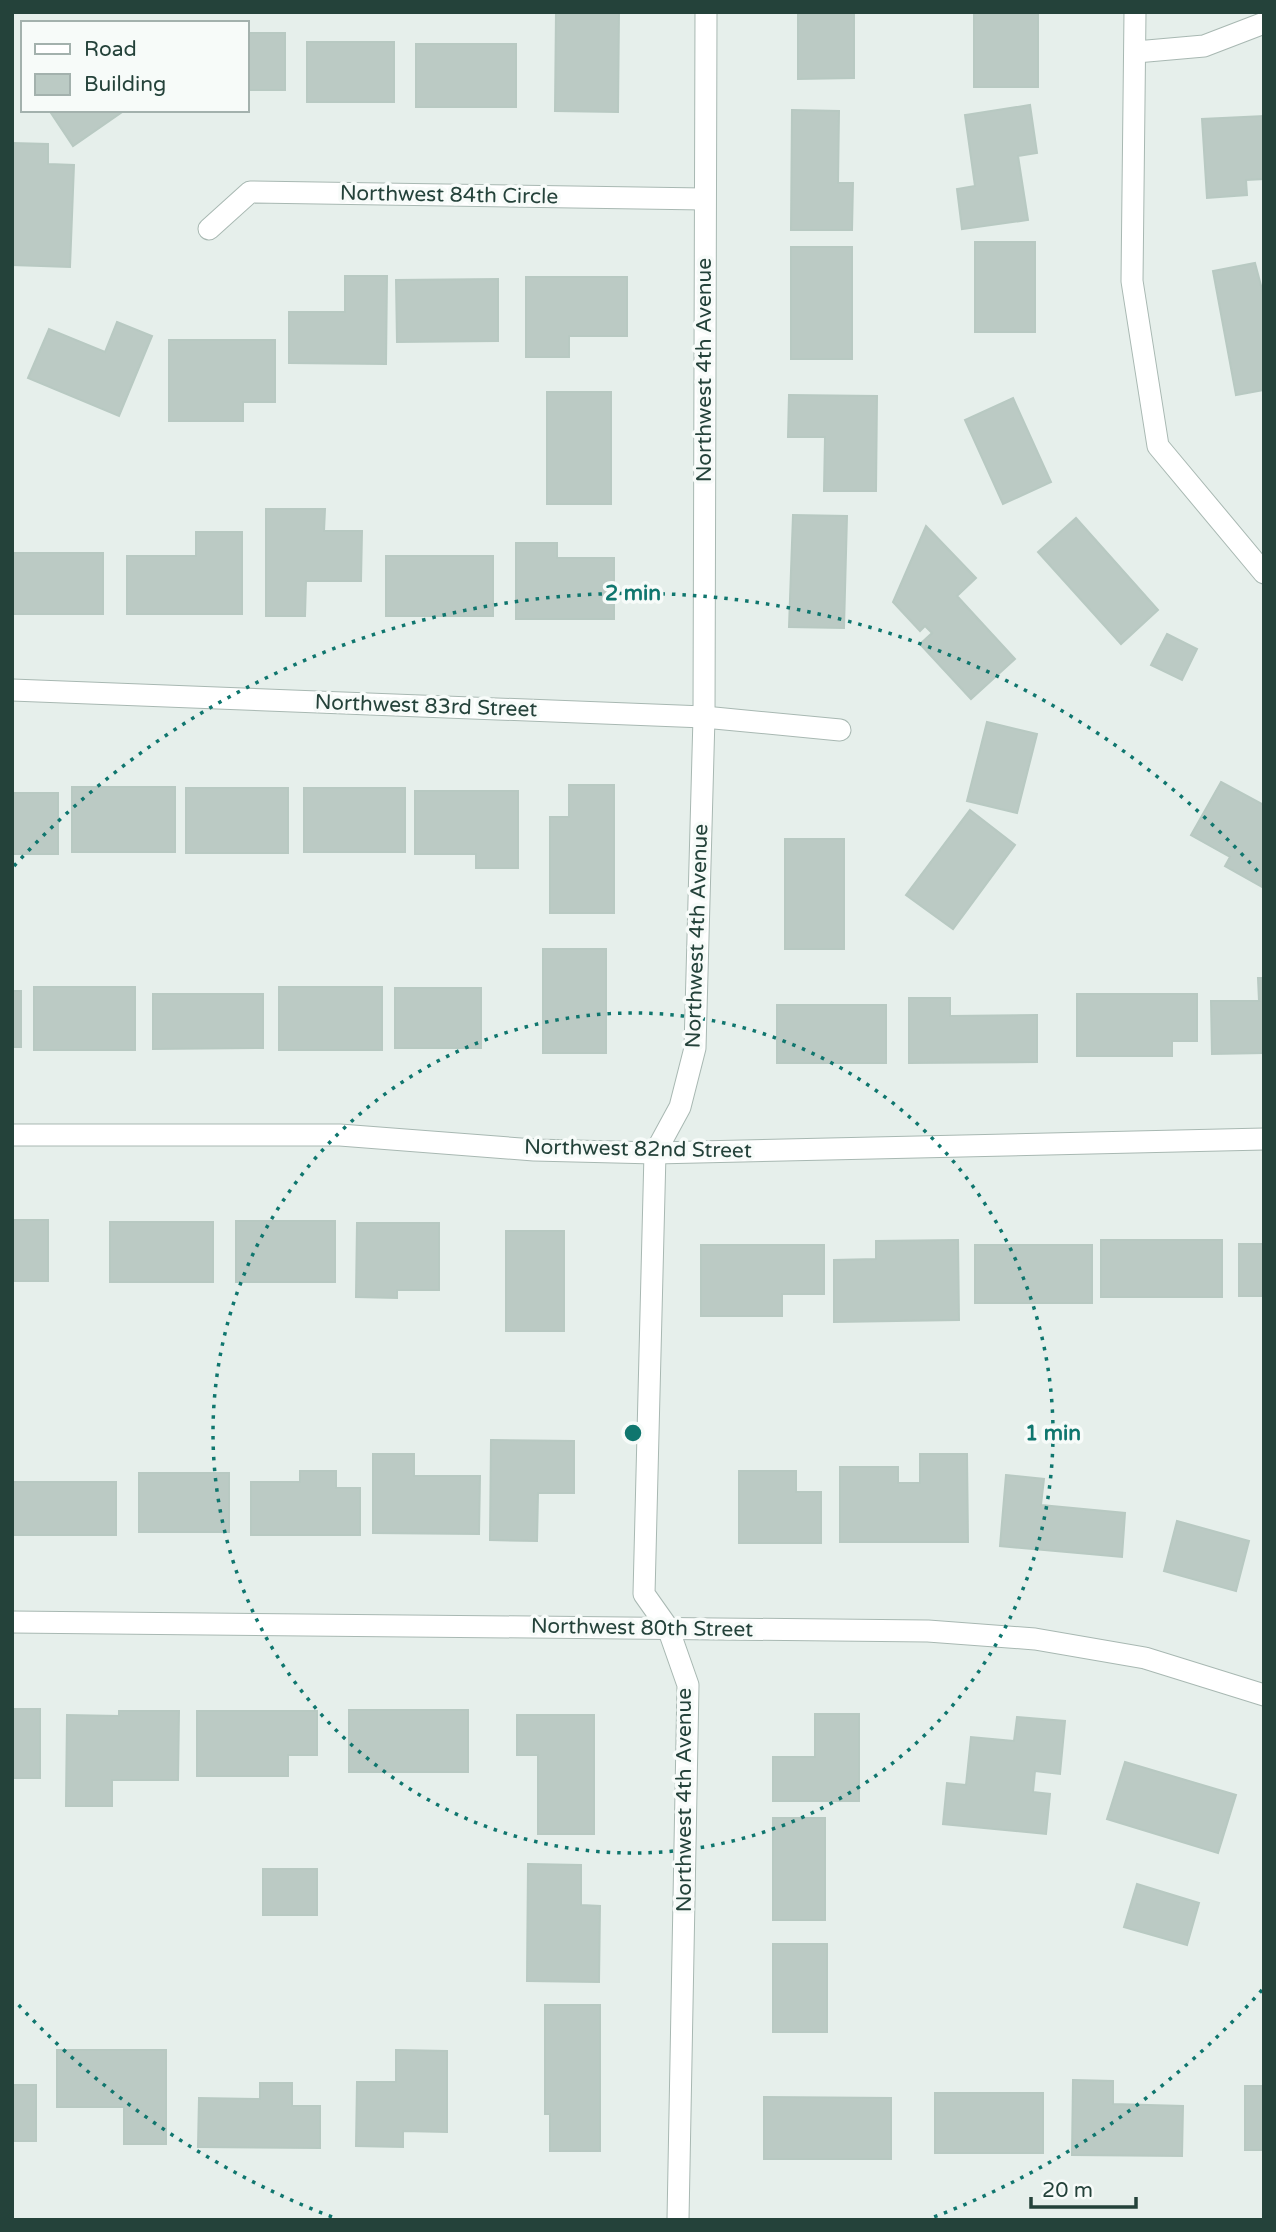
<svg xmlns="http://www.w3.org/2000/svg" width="1276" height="2232" viewBox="0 0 1276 2232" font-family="'Varela Round',sans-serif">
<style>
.building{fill:#bbcac4;stroke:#b8c9c2;stroke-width:2}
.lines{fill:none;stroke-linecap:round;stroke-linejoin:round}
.minor-casing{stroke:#a8b8b2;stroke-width:23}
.tertiary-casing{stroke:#a8b8b2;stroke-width:23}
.minor{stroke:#fff;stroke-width:21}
.tertiary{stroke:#fff;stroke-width:21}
.ring{fill:none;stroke:#0f766e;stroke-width:3.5;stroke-dasharray:3.5 7}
.labels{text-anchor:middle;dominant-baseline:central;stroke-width:7;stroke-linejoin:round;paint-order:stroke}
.street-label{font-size:21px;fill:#24423a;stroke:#f7fbf9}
.centre{fill:#0f766e;stroke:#f7fbf9;stroke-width:3.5}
.ring-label{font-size:21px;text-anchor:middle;font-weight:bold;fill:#0f766e;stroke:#f7fbf9;stroke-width:7;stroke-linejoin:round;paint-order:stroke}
</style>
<rect width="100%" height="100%" fill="#e6efeb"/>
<g class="building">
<polygon points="556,12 619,12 618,112 555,111"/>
<polygon points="798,12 854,12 854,78 798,79"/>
<rect x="974" y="12" width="64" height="75"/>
<rect x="247" y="33" width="38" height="57"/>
<rect x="307" y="42" width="87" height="60"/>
<rect x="416" y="44" width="100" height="63"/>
<polygon points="1030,105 1037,153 1018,156 1028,220 962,229 957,189 975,186 965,115"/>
<polygon points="49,110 125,110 73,146"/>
<polygon points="792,110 839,111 838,183 853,183 852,230 791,230"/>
<polygon points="1264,116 1264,179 1246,180 1247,195 1207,198 1202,119"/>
<polygon points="12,143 48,144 48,164 74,165 70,267 12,265"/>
<rect x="975" y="242" width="60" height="90"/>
<rect x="791" y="247" width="61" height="112"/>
<polygon points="1255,263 1264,297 1264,390 1236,395 1213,271"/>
<polygon points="345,276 387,276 386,364 289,363 289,312 345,312"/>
<polygon points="526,277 627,277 627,336 569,336 569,357 526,357"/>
<polygon points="498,279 498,341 397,342 396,280"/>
<polygon points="117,322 152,336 119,416 28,378 49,329 105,352"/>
<polygon points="169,340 275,340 275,402 243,402 243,421 169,421"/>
<rect x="547" y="392" width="64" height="112"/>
<polygon points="789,395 877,396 876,491 824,491 825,437 788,437"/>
<polygon points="1013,398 1051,482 1003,504 965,420"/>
<polygon points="266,509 325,509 324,531 362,531 361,581 306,581 305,616 266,616"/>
<polygon points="793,515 847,516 844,628 789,627"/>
<polygon points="1076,518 1158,610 1121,644 1038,552"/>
<polygon points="926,526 976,578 957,596 1015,659 971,699 920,644 932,633 925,626 920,631 893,602"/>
<polygon points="196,532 242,532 242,614 127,614 127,556 196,556"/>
<polygon points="516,543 557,543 557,558 614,558 614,619 516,619"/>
<rect x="12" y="553" width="91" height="61"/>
<rect x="386" y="556" width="107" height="60"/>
<polygon points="1167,634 1197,649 1182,680 1151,665"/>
<polygon points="987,722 1037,734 1017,813 967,801"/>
<polygon points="1221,782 1264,805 1264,888 1225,866 1230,857 1191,835"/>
<polygon points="569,785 614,785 614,913 550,913 550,817 569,817"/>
<rect x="72" y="787" width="103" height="65"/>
<rect x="186" y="788" width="102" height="65"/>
<rect x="304" y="788" width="101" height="64"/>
<polygon points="415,791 518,791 518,868 476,868 476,854 415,854"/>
<rect x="12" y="793" width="46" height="61"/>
<polygon points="970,810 1015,845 953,929 906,895"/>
<rect x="785" y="839" width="59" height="110"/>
<rect x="543" y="949" width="63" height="104"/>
<polygon points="1258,978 1264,978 1264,1053 1212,1054 1211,1001 1259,1001"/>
<rect x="34" y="987" width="101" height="63"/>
<rect x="279" y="987" width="103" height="63"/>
<rect x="395" y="988" width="86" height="60"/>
<rect x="12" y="991" width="9" height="56"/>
<polygon points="153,994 263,994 263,1048 153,1049"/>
<polygon points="1077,994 1197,994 1197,1041 1172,1041 1172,1056 1077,1056"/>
<polygon points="909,998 950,998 950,1016 1037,1015 1037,1062 909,1063"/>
<rect x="777" y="1005" width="109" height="58"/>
<rect x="12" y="1220" width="36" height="61"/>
<rect x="236" y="1221" width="99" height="61"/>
<rect x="110" y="1222" width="103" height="60"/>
<polygon points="357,1223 439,1223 439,1290 397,1290 397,1298 356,1297"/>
<rect x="506" y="1231" width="58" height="100"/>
<polygon points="958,1240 959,1320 834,1322 834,1260 876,1259 876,1241"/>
<rect x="1101" y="1240" width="121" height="57"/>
<rect x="1239" y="1244" width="25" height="52"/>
<polygon points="701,1245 824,1245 824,1294 782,1294 782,1316 701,1316"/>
<rect x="975" y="1245" width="117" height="58"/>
<polygon points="491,1440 574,1441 574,1493 538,1493 537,1541 490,1540"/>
<polygon points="373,1454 414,1454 414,1476 480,1476 479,1534 373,1533"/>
<polygon points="920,1454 967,1454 968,1542 840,1542 840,1467 898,1467 898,1483 920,1483"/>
<polygon points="300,1471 336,1471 336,1488 360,1488 360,1535 251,1535 251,1482 300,1482"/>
<polygon points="739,1471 796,1471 796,1492 821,1492 821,1543 739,1543"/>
<rect x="139" y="1473" width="90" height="59"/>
<polygon points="1006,1475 1044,1479 1041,1505 1125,1513 1122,1557 1000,1546"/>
<rect x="12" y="1482" width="104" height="53"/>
<polygon points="1177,1521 1249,1541 1236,1591 1164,1571"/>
<rect x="12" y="1709" width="28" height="69"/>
<rect x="349" y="1710" width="119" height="62"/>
<polygon points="119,1711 179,1711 178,1780 112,1780 112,1806 66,1806 67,1715 119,1716"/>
<polygon points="197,1711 317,1711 317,1755 288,1755 288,1776 197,1776"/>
<polygon points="815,1714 859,1714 859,1801 773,1801 773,1757 815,1757"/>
<polygon points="517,1715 594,1715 594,1834 538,1834 538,1755 517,1755"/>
<polygon points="1017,1717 1065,1721 1060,1774 1035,1771 1033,1792 1050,1794 1046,1834 943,1824 947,1783 966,1785 971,1737 1014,1741"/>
<polygon points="1125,1762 1236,1795 1218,1853 1107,1819"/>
<rect x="773" y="1818" width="52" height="102"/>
<polygon points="528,1864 581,1865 581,1905 600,1906 599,1982 527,1981"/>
<rect x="263" y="1869" width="54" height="46"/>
<polygon points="1137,1884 1199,1903 1187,1945 1124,1927"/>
<rect x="773" y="1944" width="54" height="88"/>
<polygon points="545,2005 600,2005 600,2151 550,2151 550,2114 545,2114"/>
<polygon points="57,2050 166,2050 166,2144 124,2144 124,2107 57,2107"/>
<polygon points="396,2050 447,2051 447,2132 403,2131 403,2147 356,2146 357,2082 396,2082"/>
<polygon points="1073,2080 1113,2081 1113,2104 1183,2106 1182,2156 1072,2155"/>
<polygon points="260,2083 292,2083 292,2106 320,2106 320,2148 198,2147 199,2098 260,2099"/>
<rect x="12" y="2085" width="24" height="56"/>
<rect x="1245" y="2086" width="19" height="64"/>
<rect x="935" y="2093" width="108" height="60"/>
<polygon points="764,2097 891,2098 891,2159 764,2159"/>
</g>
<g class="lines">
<defs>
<g id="minor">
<polyline points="1135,12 1132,281 1158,446 1264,573"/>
<polyline points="1136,52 1204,46 1264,23"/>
<polyline points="209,229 250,192 704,199"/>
<polyline points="12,690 704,717 840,730"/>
<polyline points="12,1622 928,1631 1035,1639 1145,1658 1264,1695"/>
<polyline points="678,2220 688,1685 668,1628 644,1594 655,1153 680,1107 695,1048 704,717 706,12"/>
</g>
<polyline id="tertiary" points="12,1135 340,1135 534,1150 655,1153 1264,1139"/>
</defs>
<use href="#minor" class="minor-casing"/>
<use href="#tertiary" class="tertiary-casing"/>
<use href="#minor" class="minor"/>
<use href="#tertiary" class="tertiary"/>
</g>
<g class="ring">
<circle cx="633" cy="1433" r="420"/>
<path d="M1262 1990A840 840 0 0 1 934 2217M332 2217A840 840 0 0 1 14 2000M14 866A840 840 0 0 1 1262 876"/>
</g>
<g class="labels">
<g class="street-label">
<text transform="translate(449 195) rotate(1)">Northwest 84th Circle</text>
<text transform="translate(704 370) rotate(-90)">Northwest 4th Avenue</text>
<text transform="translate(426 706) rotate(2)">Northwest 83rd Street</text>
<text transform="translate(697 936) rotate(-88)">Northwest 4th Avenue</text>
<text transform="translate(638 1149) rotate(1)">Northwest 82nd Street</text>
<text transform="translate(642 1628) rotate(1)">Northwest 80th Street</text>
<text transform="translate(684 1800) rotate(-90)">Northwest 4th Avenue</text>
</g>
</g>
<circle cx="633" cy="1433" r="10" class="centre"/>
<g class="ring-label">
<text x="633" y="600">2 min</text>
<text x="1053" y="1440">1 min</text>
</g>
<rect width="1276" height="2232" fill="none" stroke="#24423a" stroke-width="28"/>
<rect x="21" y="21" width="228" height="91" fill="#f7fbf9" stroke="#a3b1ad" stroke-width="2"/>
<rect x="35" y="44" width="35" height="10" fill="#ffffff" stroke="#a3b1ad" stroke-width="2"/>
<text x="84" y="56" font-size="21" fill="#24423a">Road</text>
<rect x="35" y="74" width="35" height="21" fill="#bbcac4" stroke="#a3b1ad" stroke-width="2"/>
<text x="84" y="91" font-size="21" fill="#24423a">Building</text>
<path d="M1031 2197v10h105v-10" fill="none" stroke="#24423a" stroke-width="3.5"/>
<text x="1042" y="2197" font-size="21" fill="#24423a" stroke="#f7fbf9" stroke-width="5" paint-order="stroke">20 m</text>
</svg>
